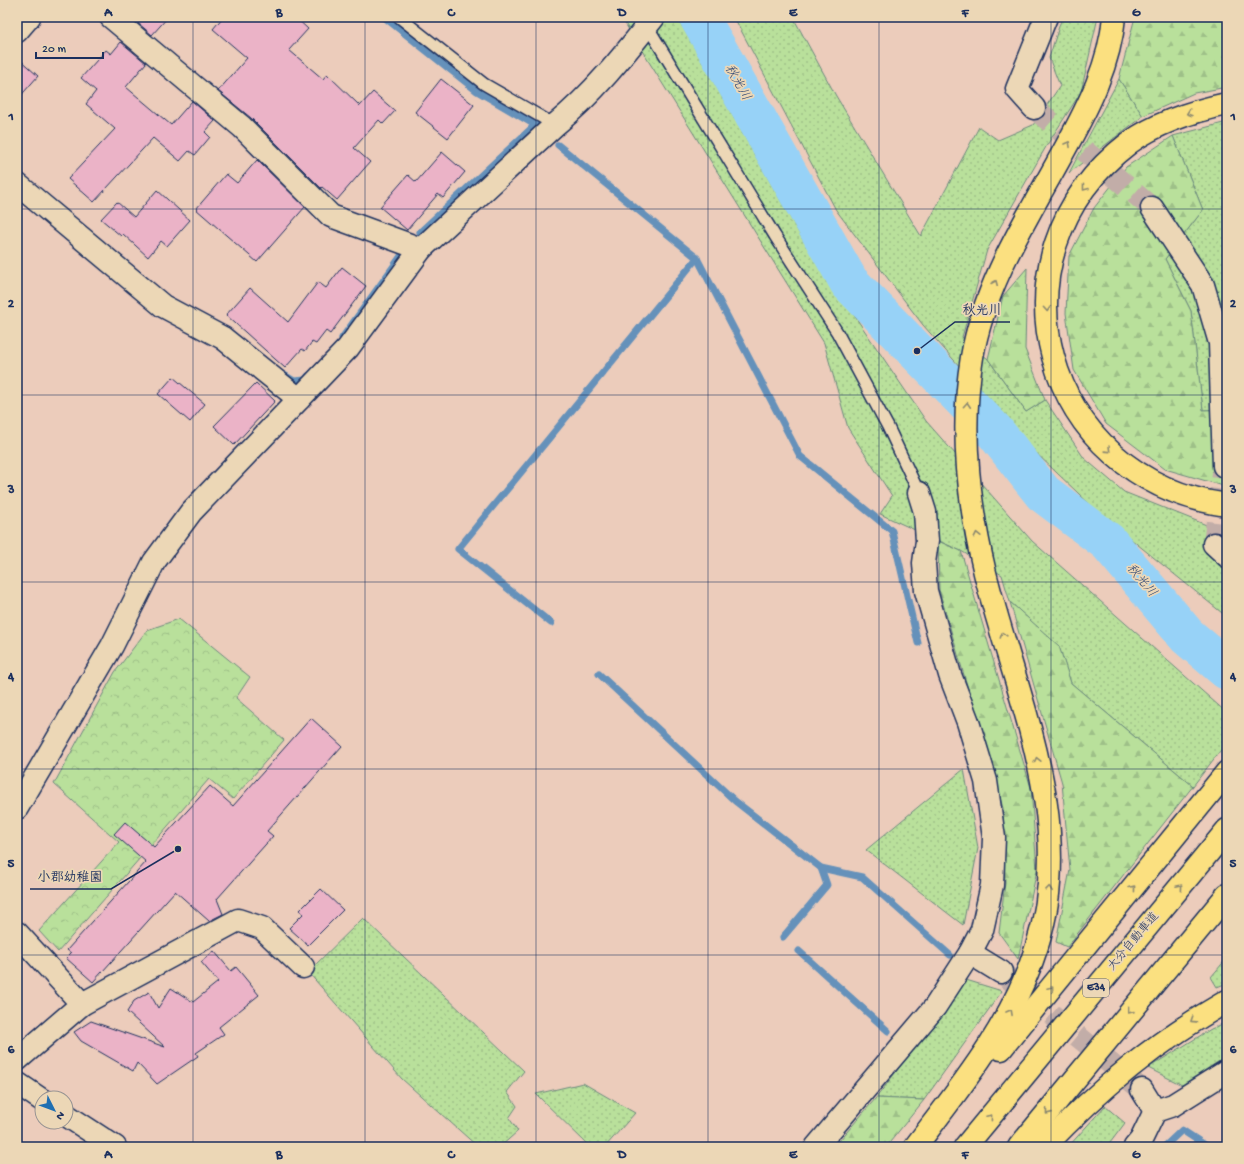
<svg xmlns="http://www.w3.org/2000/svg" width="1244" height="1164" viewBox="0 0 1244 1164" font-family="'Gochi Hand','Klee One',sans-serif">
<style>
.grass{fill:url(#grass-dots);stroke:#6a887c}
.forest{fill:url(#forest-firs);stroke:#6a887c}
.park{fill:url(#park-crowns);stroke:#6a887c}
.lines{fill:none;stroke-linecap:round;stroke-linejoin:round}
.stream{stroke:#6591ba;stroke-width:7}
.river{stroke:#97d2f7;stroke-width:40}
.building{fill:#ebb3c7;stroke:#1b2f5e}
.street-tunnel{stroke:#c2ada8;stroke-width:22;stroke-dasharray:22 11;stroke-linecap:butt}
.lane-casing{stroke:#1b2f5e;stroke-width:14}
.street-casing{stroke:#1b2f5e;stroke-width:25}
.secondary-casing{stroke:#1b2f5e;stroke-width:25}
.highway-casing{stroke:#1b2f5e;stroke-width:25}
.lane{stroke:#ecd7b6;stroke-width:11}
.street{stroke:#ecd7b6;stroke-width:22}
.secondary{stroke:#ecd7b6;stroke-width:22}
.highway{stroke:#fbe080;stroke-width:22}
.oneway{stroke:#8b886f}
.grid{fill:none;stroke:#1b2f5e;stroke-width:1;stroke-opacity:0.55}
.labels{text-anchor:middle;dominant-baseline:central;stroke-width:3.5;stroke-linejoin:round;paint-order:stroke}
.shield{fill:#ecd7b6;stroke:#5a6178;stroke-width:1}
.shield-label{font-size:11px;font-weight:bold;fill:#1b2f5e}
.street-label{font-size:12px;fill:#1b2f5e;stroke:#ecd7b6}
.water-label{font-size:13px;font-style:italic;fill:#2e4775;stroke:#ecd7b6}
.leader{fill:none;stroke:#1b2f5e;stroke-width:1.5}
.callout-dot{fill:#1b2f5e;stroke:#ecd7b6;stroke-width:1.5}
.callout-label{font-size:13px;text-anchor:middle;font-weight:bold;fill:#1b2f5e;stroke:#ecd7b6;stroke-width:3.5;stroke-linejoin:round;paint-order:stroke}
.neatline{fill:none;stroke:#1b2f5e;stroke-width:1.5}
.grid-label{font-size:13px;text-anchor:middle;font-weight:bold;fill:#1b2f5e}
</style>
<defs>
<pattern id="grass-dots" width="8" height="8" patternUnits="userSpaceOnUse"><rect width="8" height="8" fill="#b9e09b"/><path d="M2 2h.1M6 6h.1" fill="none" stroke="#9ec088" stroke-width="1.8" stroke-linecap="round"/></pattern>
<pattern id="forest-firs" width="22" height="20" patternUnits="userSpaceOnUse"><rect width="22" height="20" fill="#b9e09b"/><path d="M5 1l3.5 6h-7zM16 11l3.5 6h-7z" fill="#9ec088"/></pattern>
<pattern id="park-crowns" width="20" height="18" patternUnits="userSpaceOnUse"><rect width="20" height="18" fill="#b9e09b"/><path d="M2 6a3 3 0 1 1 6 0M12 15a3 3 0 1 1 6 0" fill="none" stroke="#9ec088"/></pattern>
</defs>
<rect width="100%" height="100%" fill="#ecccbb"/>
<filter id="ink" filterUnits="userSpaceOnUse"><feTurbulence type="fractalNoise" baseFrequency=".025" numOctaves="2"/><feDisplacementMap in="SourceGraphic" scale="8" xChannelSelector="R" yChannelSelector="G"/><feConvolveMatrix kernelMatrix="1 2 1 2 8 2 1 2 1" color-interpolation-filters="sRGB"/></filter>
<g filter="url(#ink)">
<g class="grass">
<polygon points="621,17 677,17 803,240 926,421 1032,541 1227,713 1227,742 1193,786 1071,683 1059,647 1010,602 1002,575 961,551 880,514 892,496 848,428 824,343"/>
<polygon points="734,17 793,17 836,96 921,236 979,127 998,140 1033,125 1060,86 1049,58 1062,17 1098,17 1081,92 1047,145 987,250 962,337 988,359 1026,412 1045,400 1084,458 1124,492 1219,530 1227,530 1227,617 1100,514 1035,452 923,325 836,210"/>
<polygon points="1119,79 1143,116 1069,173"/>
<polygon points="1227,122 1227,409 1203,410 1191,311 1165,259 1203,210 1173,136"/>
<polygon points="964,769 978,848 963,925 866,850"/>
<polygon points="363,918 524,1071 507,1092 517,1106 509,1118 518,1131 500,1147 478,1147 402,1079 308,972"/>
<polygon points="1227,958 1227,983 1217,987 1211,977"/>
<polygon points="966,980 1002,991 924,1100 876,1098"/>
<polygon points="1227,1022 1227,1056 1182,1085 1148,1068 1211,1029"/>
<polygon points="583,1083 635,1113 605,1147 590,1147 536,1094"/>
<polygon points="1105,1106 1125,1123 1107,1147 1068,1147"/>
</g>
<g class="forest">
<polygon points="1135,17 1227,17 1227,87 1194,93 1143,116 1119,79"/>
<polygon points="1173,136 1203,210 1165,259 1191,311 1203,410 1227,409 1227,487 1165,469 1106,424 1074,370 1066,313 1069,256 1094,208 1126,167"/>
<polygon points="1027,268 1025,349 1045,400 1026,412 988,359 1003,296"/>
<polygon points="938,541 961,551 1031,788 1037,870 1018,959 999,933 1005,883 1003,808 939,590"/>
<polygon points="1010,602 1059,646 1071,683 1193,786 1067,947 1056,942 1070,870 1062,783"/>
<polygon points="876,1098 924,1100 886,1147 834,1147"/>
</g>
<polygon class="park" points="179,619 250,677 236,698 284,740 233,799 209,779 58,952 39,931 119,842 54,784 115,672 147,630"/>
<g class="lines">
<g class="stream">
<polyline points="384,17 477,91 535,125 420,232"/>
<polyline points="697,258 800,456 892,531 918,643"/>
<polyline points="342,338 401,256"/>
<polyline points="286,376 294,381 305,380 308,376"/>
<polyline points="551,623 458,549 697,258 558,145"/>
<polyline points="599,674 735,801 821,868 862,877 950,955"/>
<polyline points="783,937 827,885 821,868"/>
<polyline points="799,951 888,1031"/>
<polyline points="1164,1147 1182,1130 1208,1147"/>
</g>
<polyline class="river" points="699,17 849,282 995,432 1043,493 1108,542 1187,636 1227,670"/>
</g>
<g class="building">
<polygon points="143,17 168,17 152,35 138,23"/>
<polygon points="223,17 295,17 308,29 289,50 323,79 327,74 360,106 373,92 395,111 383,124 379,120 354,148 370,162 337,200 322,187 321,188 251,118 218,91 247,58 213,29"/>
<polygon points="121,42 146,63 126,87 171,125 192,101 215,121 205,132 210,137 195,155 189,151 180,161 153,138 94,202 68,179 115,129 86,104 96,91 81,78 106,50 111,54"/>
<polygon points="17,57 38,76 17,100"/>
<polygon points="441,79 474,105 448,138 415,112"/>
<polygon points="442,152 465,172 443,198 438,194 407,230 380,207 408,175 416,182"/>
<polygon points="257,160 305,207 257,262 196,209 226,174 237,183"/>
<polygon points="157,190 190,220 167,246 161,241 148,257 123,234 121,236 101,219 117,202 134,217"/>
<polygon points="342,267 366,286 330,334 326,331 316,344 312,342 305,351 302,349 285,368 226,315 250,288 288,322 318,282 326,288"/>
<polygon points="173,377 205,404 190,422 158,394"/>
<polygon points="256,383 275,401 234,445 214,426"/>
<polygon points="311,718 342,746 267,831 273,836 217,899 223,914 209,921 175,891 93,982 66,958 71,953 67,950 146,862 114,834 125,822 154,847 210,786 233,806"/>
<polygon points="321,889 343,910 308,945 289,928 303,914 300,910"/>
<polygon points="214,951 231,971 236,967 259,995 219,1027 224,1034 196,1053 198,1056 157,1084 137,1063 133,1071 81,1041 74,1032 91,1021 165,1047 127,1012 134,1001 149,992 158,1008 171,988 193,1002 218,982 201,962"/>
</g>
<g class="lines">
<g class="street-tunnel">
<polyline points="1034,108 1152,208"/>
<polyline points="1214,544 1224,466"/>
<polyline points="1001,972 1142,1090"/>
</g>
<defs>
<g id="lane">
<polyline points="399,17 484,84 555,125"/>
<polyline points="646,24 775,236 837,332 888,427 919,493"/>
</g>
<g id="street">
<polyline points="111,17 242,127 331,216 421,249"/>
<polyline points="17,31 29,17"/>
<polyline points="1034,108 1017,89 1046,17"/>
<polyline points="17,184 163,306 223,338 299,399"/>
<polyline points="1152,208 1203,285 1220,343 1224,466"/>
<polyline points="1214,544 1227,556"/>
<path d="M17,808L112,646L154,562L191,512L348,348L421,249L555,125C593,94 624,55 654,17"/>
<polyline points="17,933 82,1004 17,1060"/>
<polyline points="970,953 1001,972"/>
<polyline points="82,1004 238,920 262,928 303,967"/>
<polyline points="1142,1090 1155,1111"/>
<polyline points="816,1147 935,1007 970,953 982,930 992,885 994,838 986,781 968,722 950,675 926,591 924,563 927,541 925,512 919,493"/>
<polyline points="1135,1147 1141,1140 1155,1111 1173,1105 1227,1071"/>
</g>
<g id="secondary">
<polyline points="17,1083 42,1100"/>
<polyline points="66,1115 115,1147"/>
</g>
<g id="highway">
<path d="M1227,104C1193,111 1158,122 1129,143C981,256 1042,480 1227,505"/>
<polyline points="1001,1049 1227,772"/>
<path d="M915,1147C963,1084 1013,1023 1037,946C1077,821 1015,694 985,573C968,502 960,429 972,357C985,281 1030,214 1066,147C1088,107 1110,64 1114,17"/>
<polyline points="965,1147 1227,830"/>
<polyline points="1019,1147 1227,895"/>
<path d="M1044,1147C1100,1088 1157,1041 1227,1001"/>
</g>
</defs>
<use href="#lane" class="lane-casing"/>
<use href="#street" class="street-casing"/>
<use href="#secondary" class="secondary-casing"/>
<use href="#highway" class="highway-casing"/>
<use href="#lane" class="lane"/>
<use href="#street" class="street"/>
<use href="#secondary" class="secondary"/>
<use href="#highway" class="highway"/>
</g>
<defs><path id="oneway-chevron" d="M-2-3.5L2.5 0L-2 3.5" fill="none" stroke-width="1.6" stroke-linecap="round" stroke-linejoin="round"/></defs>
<g class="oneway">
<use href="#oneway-chevron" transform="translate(1189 113) rotate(161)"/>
<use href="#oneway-chevron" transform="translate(1068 144) rotate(-61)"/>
<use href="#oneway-chevron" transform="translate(1085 188) rotate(128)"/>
<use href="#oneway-chevron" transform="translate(995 283) rotate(-67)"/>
<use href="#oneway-chevron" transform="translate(1047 309) rotate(86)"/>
<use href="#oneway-chevron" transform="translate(967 405) rotate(-86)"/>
<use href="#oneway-chevron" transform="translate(1108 450) rotate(44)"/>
<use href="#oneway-chevron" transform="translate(977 535) rotate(-102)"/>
<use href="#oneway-chevron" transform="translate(1003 635) rotate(-107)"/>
<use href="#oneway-chevron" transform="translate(1037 760) rotate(-103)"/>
<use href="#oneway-chevron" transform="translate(1180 887) rotate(-50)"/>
<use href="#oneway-chevron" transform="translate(1133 888) rotate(-51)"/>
<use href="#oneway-chevron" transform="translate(1049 889) rotate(-84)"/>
<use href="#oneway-chevron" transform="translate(1051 989) rotate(-50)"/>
<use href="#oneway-chevron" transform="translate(1130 1011) rotate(129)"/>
<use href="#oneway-chevron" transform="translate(1010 1012) rotate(-61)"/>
<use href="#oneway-chevron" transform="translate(1193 1020) rotate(147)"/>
<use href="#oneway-chevron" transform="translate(1048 1112) rotate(129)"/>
<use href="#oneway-chevron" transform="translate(990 1117) rotate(-50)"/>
</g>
</g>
<path class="grid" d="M193,17V1147M365,17V1147M536,17V1147M708,17V1147M879,17V1147M1051,17V1147M17,209H1227M17,395H1227M17,582H1227M17,769H1227M17,955H1227"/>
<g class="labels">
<rect class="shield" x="1083" y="979" width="26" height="18" rx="3"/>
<g class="shield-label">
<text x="1096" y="988">E34</text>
</g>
<g class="street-label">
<text transform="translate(1134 942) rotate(-50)">大分自動車道</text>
</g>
<g class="water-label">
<text transform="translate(737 83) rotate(60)">秋光川</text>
<text transform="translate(1141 581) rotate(50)">秋光川</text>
</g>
</g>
<path class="leader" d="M917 351L955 322H1010M178 849L111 889H30"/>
<g class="callout-dot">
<circle cx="917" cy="351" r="4"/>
<circle cx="178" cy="849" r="4"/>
</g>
<g class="callout-label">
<text x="982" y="314">秋光川</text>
<text x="70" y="881">小郡幼稚園</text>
</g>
<rect width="1244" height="1164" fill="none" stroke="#ecd7b6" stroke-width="44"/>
<g transform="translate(54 1110) rotate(132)"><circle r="19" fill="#ecd7b6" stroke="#989493"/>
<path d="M0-3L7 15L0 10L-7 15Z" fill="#1f6fb2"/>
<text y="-6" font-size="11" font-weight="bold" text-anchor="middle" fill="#1b2f5e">N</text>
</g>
<path d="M36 52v6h67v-6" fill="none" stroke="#1b2f5e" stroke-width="2"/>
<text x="42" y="52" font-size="12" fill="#1b2f5e" stroke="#ecd7b6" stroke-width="3" paint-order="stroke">20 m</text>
<rect x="22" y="22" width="1200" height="1120" class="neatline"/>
<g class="grid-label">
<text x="108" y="16">A</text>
<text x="279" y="16">B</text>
<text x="451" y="16">C</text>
<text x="622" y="16">D</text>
<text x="793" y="16">E</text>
<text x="965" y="16">F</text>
<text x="1136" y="16">G</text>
<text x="11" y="120">1</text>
<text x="1233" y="120">1</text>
<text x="11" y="307">2</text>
<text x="1233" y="307">2</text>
<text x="11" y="493">3</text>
<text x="1233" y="493">3</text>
<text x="11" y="680">4</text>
<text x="1233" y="680">4</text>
<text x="11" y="867">5</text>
<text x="1233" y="867">5</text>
<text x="11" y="1053">6</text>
<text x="1233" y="1053">6</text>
<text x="108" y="1158">A</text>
<text x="279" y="1158">B</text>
<text x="451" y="1158">C</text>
<text x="622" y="1158">D</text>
<text x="793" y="1158">E</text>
<text x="965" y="1158">F</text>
<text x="1136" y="1158">G</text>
</g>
</svg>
